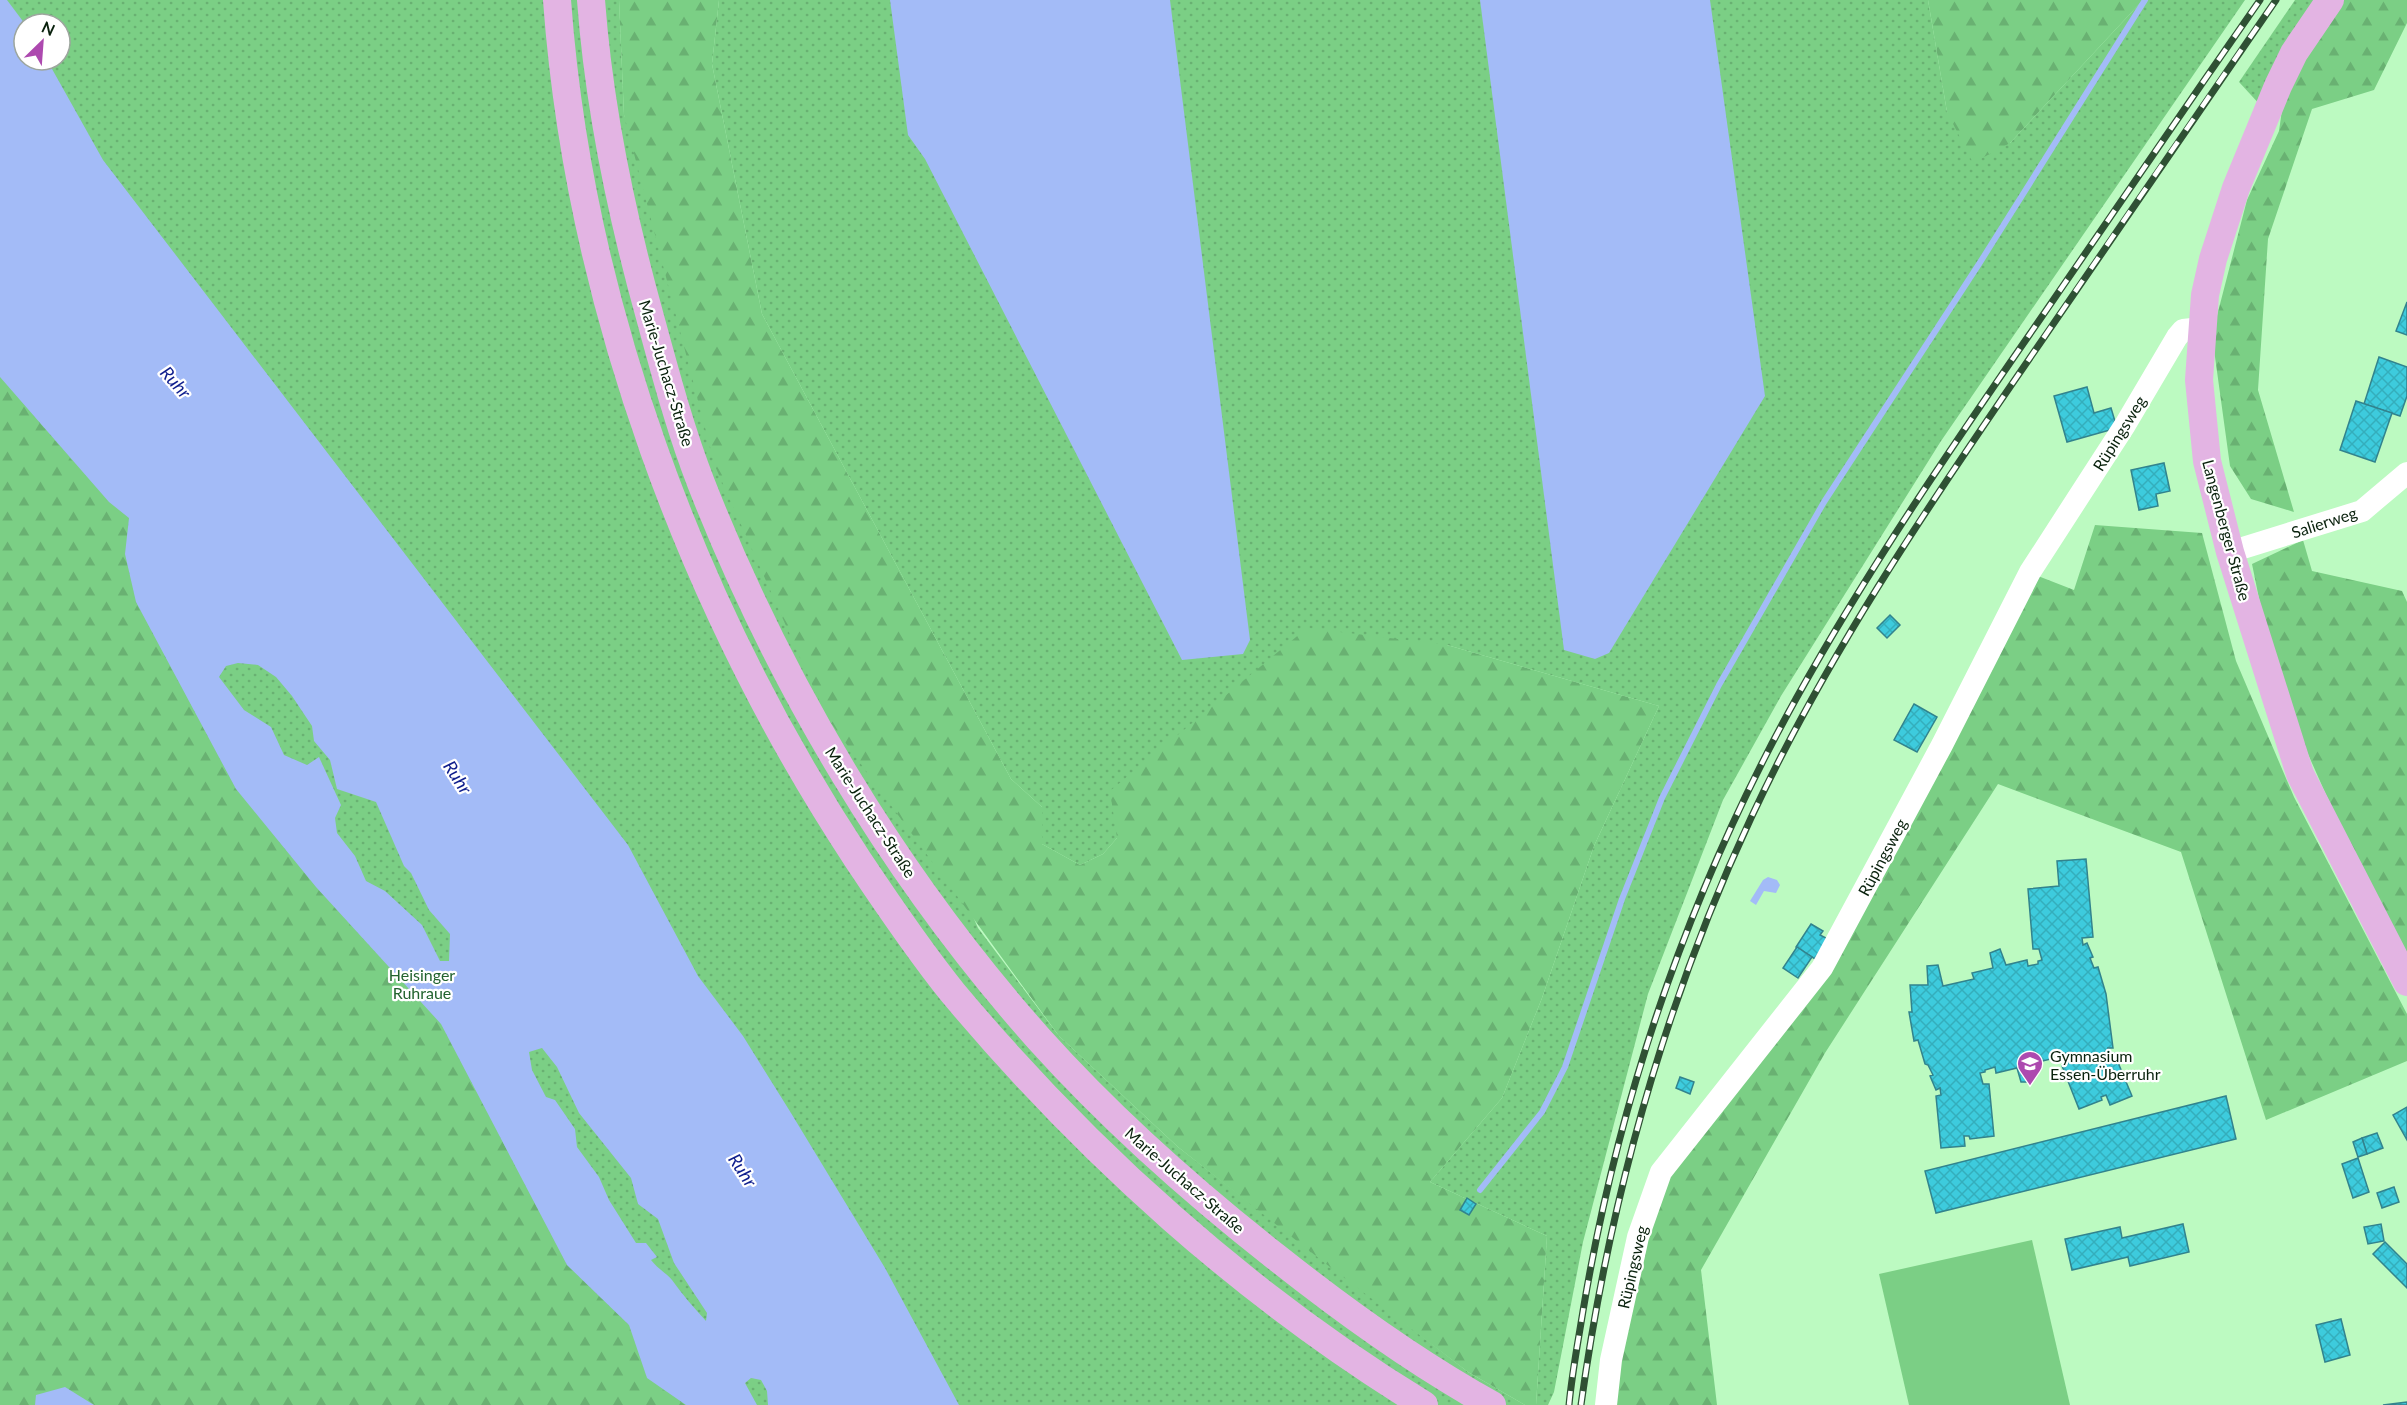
<svg xmlns="http://www.w3.org/2000/svg" width="2407" height="1405" viewBox="0 0 2407 1405" font-family="Lato,sans-serif">
<style>
.green{fill:url(#green-dots);fill-rule:evenodd}
.forest{fill:url(#forest-firs)}
.pitch{fill:#7bcf85}
.water{fill:#a3bbf7;fill-rule:evenodd}
.lines{fill:none;stroke-linecap:round;stroke-linejoin:round}
.stream{stroke:#a3bbf7;stroke-width:6}
.building{fill:url(#building-cross-hatch);stroke:#32838d;stroke-width:1.5}
.minor{stroke:#fff;stroke-width:22}
.major{stroke:#e3b4e3;stroke-width:28}
.rail-casing{stroke:#2f5034;stroke-width:7}
.rail{stroke:#fff;stroke-width:4.5;stroke-dasharray:14;stroke-linecap:butt}
.labels{text-anchor:middle;dominant-baseline:central;stroke-width:4.5;stroke-linejoin:round;paint-order:stroke}
.street-label{font-size:16px;fill:#09210d;stroke:#fff}
.park-label{font-size:16px;fill:#22632e;stroke:#fff}
.poi-label{font-size:16px;fill:#09210d;stroke:#fff;text-anchor:start}
.water-label{font-size:18px;font-style:italic;fill:#0f1e8d;stroke:#fff}
</style>
<defs>
<pattern id="green-dots" width="8" height="8" patternUnits="userSpaceOnUse" patternTransform="scale(1.5)"><rect width="8" height="8" fill="#7bcf85"/><path d="M2 2h.1M6 6h.1" fill="none" stroke="#69b172" stroke-width="1.8" stroke-linecap="round"/></pattern>
<pattern id="forest-firs" width="22" height="20" patternUnits="userSpaceOnUse" patternTransform="scale(1.5)"><rect width="22" height="20" fill="#7bcf85"/><path d="M5 1l3.5 6h-7zM16 11l3.5 6h-7z" fill="#69b172"/></pattern>
<pattern id="building-cross-hatch" width="8" height="8" patternUnits="userSpaceOnUse" patternTransform="scale(1.5)"><rect width="8" height="8" fill="#3dcbdd"/><path d="M0 0l8 8M0 8l8-8" fill="none" stroke="#34aebc"/></pattern>
</defs>
<rect width="100%" height="100%" fill="#bcfac1"/>
<g class="green">
<path d="M0,0H619L624,115L978,928L1059,1036L1178,1147L1468,1372L1525,1405H0ZM24,24H60V60H24Z"/>
<polygon points="719,0 1928,0 1947,112 2010,143 2143,0 2245,0 1941,441 1781,696 1723,800 1648,994 1583,1242 1554,1392 1548,1405 1536,1405 1547,1236 1430,1182 1502,1098 1542,998 1594,846 1659,706 1447,645 1117,838 1103,854 1080,865 1042,844 1042,807 1011,779 762,314 712,64"/>
<polygon points="2295,0 2323,0 2262,107 2239,82"/>
</g>
<g class="forest">
<polygon points="619,0 719,0 712,64 762,314 1011,779 1042,807 1042,844 1080,865 1103,854 1117,838 1110,791 1307,628 1447,645 1659,706 1594,846 1542,998 1502,1098 1430,1182 1547,1236 1536,1405 1525,1405 1468,1372 1330,1267 1178,1147 1059,1036 826,716 715,466 624,115"/>
<polygon points="1928,0 2143,0 2010,143 1973,163 1947,112"/>
<polygon points="2336,0 2407,0 2407,23 2374,90 2312,109 2268,239 2258,390 2294,512 2251,499 2230,466 2212,335 2247,200 2279,131 2285,89"/>
<polygon points="0,377 108,502 129,518 125,554 136,603 236,789 316,887 441,1024 567,1265 629,1325 647,1378 685,1405 94,1405 86,1398 37,1395 35,1405 0,1405"/>
<polygon points="2095,525 2202,533 2236,661 2294,797 2407,1014 2407,1061 2266,1120 2181,852 1998,784 1825,1053 1701,1270 1717,1405 1610,1405 1615,1359 1665,1176 1808,996 2038,576 2074,590"/>
<polygon points="2303,540 2312,571 2402,591 2407,602 2407,964 2367,887 2276,682 2252,564"/>
</g>
<polygon class="pitch" points="2032,1240 2070,1405 1909,1405 1879,1274"/>
<g class="water">
<path d="M0,0H7L25,24L24,60H47L103,160L628,845L698,976L743,1036L791,1113L885,1268L959,1405H768L767,1391L761,1380L751,1378L745,1383L757,1405H686L647,1378L629,1325L567,1265L441,1024L316,887L236,789L136,602L125,554L129,518L109,502L0,377ZM238,663L258,665L276,677L292,696L312,726L314,741L330,760L337,789L376,802L404,866L411,873L429,910L450,934L449,961H440L422,925L385,891L366,881L355,856L337,833L335,818L341,805L319,757L307,765L284,755L271,727L244,710L219,677L226,666ZM542,1048L557,1067L579,1113L631,1178L638,1204L658,1219L674,1263L707,1313L706,1321C694,1308 682,1294 672,1280C666,1273 657,1268 651,1260L657,1257L646,1243H636L609,1200L599,1177L577,1147L575,1129L555,1100L546,1097L532,1070L529,1052Z"/>
<polygon points="890,0 1170,0 1250,640 1243,654 1182,660 925,159 908,135"/>
<polygon points="1480,0 1710,0 1765,396 1609,653 1595,659 1564,650"/>
<polygon points="1768,877 1777,880 1780,885 1776,893 1764,891 1756,905 1750,901 1763,880"/>
<polygon points="65,1387 94,1405 35,1405 36,1395"/>
</g>
<g class="lines">
<polyline class="stream" points="1480,1190 1542,1112 1565,1067 1622,899 1662,798 1719,685 1824,502 1979,264 2145,0"/>
</g>
<g class="building">
<polygon points="2407,302 2407,335 2396,331"/>
<polygon points="2379,357 2407,367 2407,396 2400,416 2364,404"/>
<polygon points="2087,387 2094,413 2111,408 2117,428 2067,442 2054,396"/>
<polygon points="2356,401 2392,413 2375,462 2340,450"/>
<polygon points="2164,463 2170,491 2156,494 2158,506 2139,510 2131,470"/>
<polygon points="1890,615 1900,625 1887,638 1877,628"/>
<polygon points="1914,704 1937,717 1917,752 1894,740"/>
<polygon points="2086,859 2093,937 2082,938 2083,945 2087,943 2093,957 2090,958 2094,968 2098,967 2106,994 2113,1048 2108,1048 2110,1054 2114,1053 2132,1096 2110,1105 2106,1095 2101,1097 2102,1100 2079,1109 2062,1066 2067,1064 2065,1053 2060,1054 2060,1051 2050,1054 2051,1059 2030,1064 2032,1082 2021,1082 2017,1068 1996,1073 1995,1067 1985,1070 1985,1072 1980,1073 1983,1084 1989,1084 1994,1136 1970,1139 1969,1136 1964,1136 1965,1146 1941,1148 1936,1096 1941,1095 1940,1088 1936,1090 1930,1076 1933,1075 1928,1065 1925,1064 1918,1040 1914,1041 1909,1012 1912,1012 1910,985 1928,985 1927,966 1938,965 1943,986 1974,979 1972,973 1993,968 1990,953 2000,949 2006,965 2027,960 2028,966 2038,964 2038,961 2042,960 2039,949 2033,949 2028,889 2059,886 2057,861"/>
<polygon points="1811,924 1823,931 1820,935 1828,939 1815,959 1796,947"/>
<polygon points="1797,947 1812,957 1798,978 1783,968"/>
<polygon points="1680,1077 1694,1082 1690,1094 1676,1088"/>
<polygon points="2226,1096 2236,1139 1936,1213 1925,1171"/>
<polygon points="2407,1107 2407,1140 2393,1115"/>
<polygon points="2377,1133 2383,1148 2367,1154 2362,1138"/>
<polygon points="2362,1138 2367,1154 2358,1157 2353,1142"/>
<polygon points="2358,1158 2369,1192 2353,1198 2342,1164"/>
<polygon points="2394,1187 2399,1202 2382,1208 2377,1193"/>
<polygon points="1467,1198 1476,1204 1469,1215 1460,1210"/>
<polygon points="2183,1224 2189,1252 2130,1266 2128,1257 2072,1270 2065,1239 2120,1227 2122,1238"/>
<polygon points="2381,1224 2384,1241 2368,1244 2364,1227"/>
<polygon points="2385,1242 2407,1264 2407,1288 2373,1254"/>
<polygon points="2341,1319 2350,1355 2325,1362 2316,1325"/>
<polygon points="2407,1402 2407,1405 2383,1405"/>
</g>
<g class="lines">
<g class="minor">
<polyline points="2230,552 2362,511 2407,473"/>
<polyline points="1606,1405 1611,1360 1638,1237 1661,1172 1822,968 1942,745 2030,572 2125,425 2177,337 2183,330 2202,328"/>
</g>
<g class="major">
<path d="M557,0C579,302 692,608 858,860C888,905 919,951 953,993C1087,1153 1246,1296 1424,1405"/>
<path d="M591,0C599,108 621,213 650,317C665,372 680,429 701,483C780,685 895,877 1039,1039C1111,1119 1192,1191 1276,1257C1344,1311 1416,1363 1492,1405"/>
<polyline points="2330,0 2294,53 2278,86 2236,188 2213,259 2205,295 2199,380 2207,461 2230,552 2300,774 2407,982"/>
</g>
<defs>
<g id="rail">
<path d="M1569,1405C1572,1373 1578,1342 1583,1311C1619,1095 1691,888 1797,697C1868,569 1951,448 2034,328C2109,219 2184,109 2260,0"/>
<path d="M1581,1405C1609,1202 1664,1004 1751,818C1825,659 1924,512 2023,368C2107,245 2191,122 2276,0"/>
</g>
</defs>
<use href="#rail" class="rail-casing"/>
<use href="#rail" class="rail"/>
</g>
<defs>
<symbol id="school-pin" viewBox="-11 -11 22 30"><path d="M0 17L-7.5 6A9.5 9.5 0 1 1 7.5 6Z" fill="#ad49af" stroke="#fff"/><path d="M0-5L7-2L0 1L-7-2ZM-4 1L0 2.5L4 1V4Q0 6-4 4Z" fill="#fff"/></symbol>
</defs>
<g fill-rule="evenodd">
<use href="#school-pin" x="2015" y="1049" width="30" height="40"/>
</g>
<g class="labels">
<g class="street-label">
<text transform="translate(667 373) rotate(73)">Marie-Juchacz-Straße</text>
<text transform="translate(2119 433) rotate(-58)">Rüpingsweg</text>
<text transform="translate(2324 522) rotate(-18)">Salierweg</text>
<text transform="translate(2227 530) rotate(75)">Langenberger Straße</text>
<text transform="translate(871 812) rotate(57)">Marie-Juchacz-Straße</text>
<text transform="translate(1882 857) rotate(-62)">Rüpingsweg</text>
<text transform="translate(1185 1180) rotate(41)">Marie-Juchacz-Straße</text>
<text transform="translate(1632 1267) rotate(-77)">Rüpingsweg</text>
</g>
<g class="park-label">
<text x="422" y="974">Heisinger<tspan x="422" dy="18">Ruhraue</tspan></text>
</g>
<g class="poi-label">
<text x="2050" y="1055">Gymnasium<tspan x="2050" dy="18">Essen-Überruhr</tspan></text>
</g>
<g class="water-label">
<text transform="translate(176 382) rotate(49)">Ruhr</text>
<text transform="translate(458 777) rotate(57)">Ruhr</text>
<text transform="translate(743 1170) rotate(57)">Ruhr</text>
</g>
</g>
<g transform="translate(42 42) rotate(25)"><circle r="28" fill="#ffffff" stroke="#9da69e" stroke-width="1.5"/>
<path d="M0-4.5L10 22L0 15L-10 22Z" fill="#ad49af"/>
<text y="-9" font-size="16" font-weight="bold" text-anchor="middle" fill="#09210d">N</text>
</g>
</svg>
